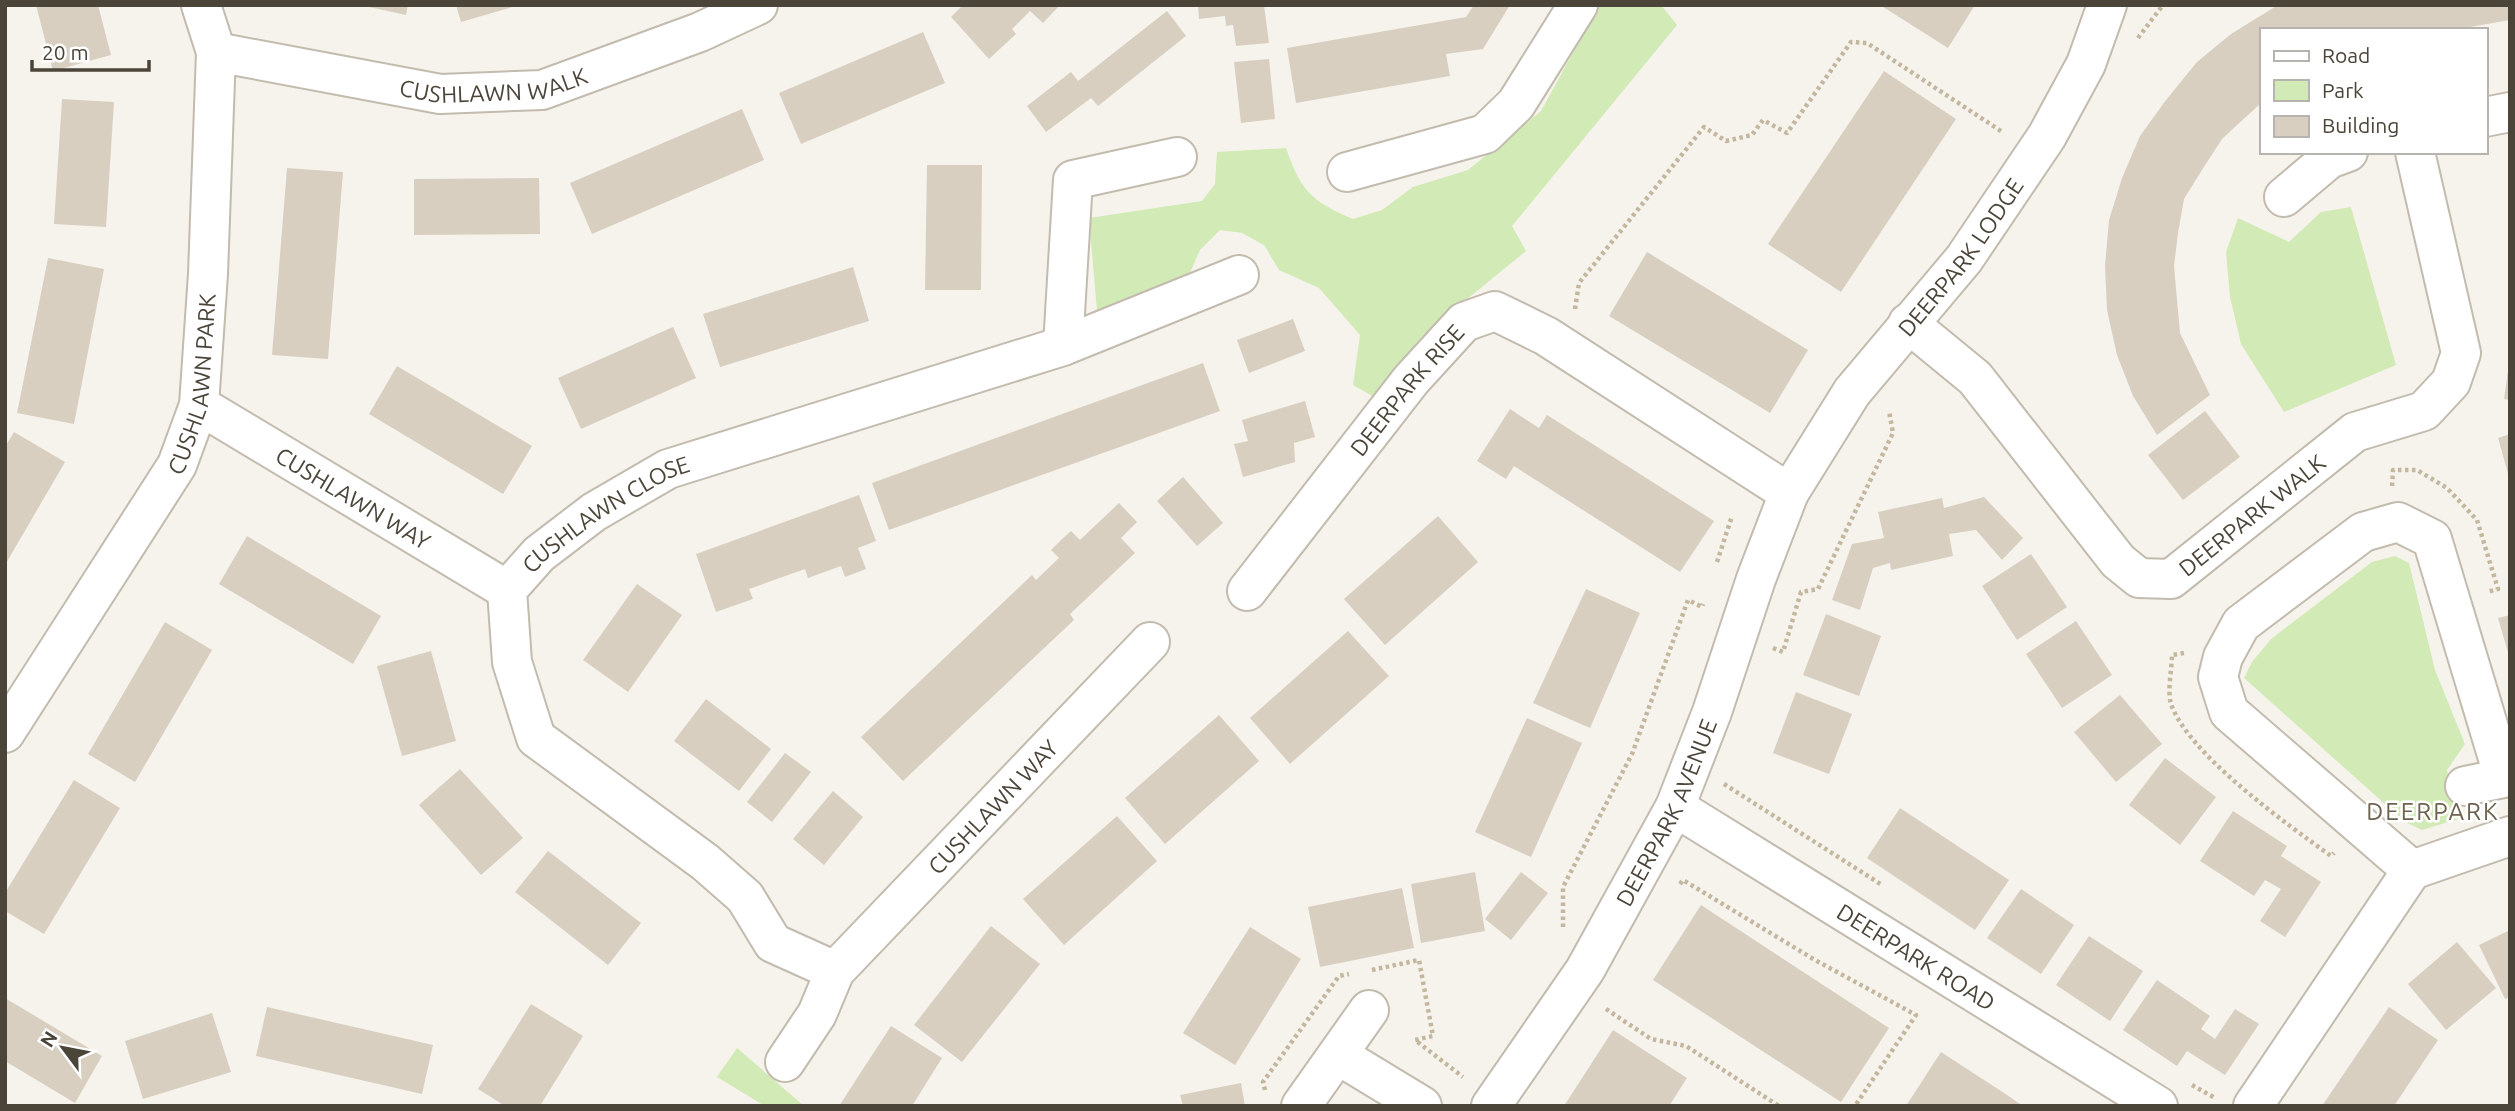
<svg xmlns="http://www.w3.org/2000/svg" width="2515" height="1111" viewBox="0 0 2515 1111" font-family="Ubuntu,sans-serif">
<style>
.green{fill:#d2eab5}
.building{fill:#d8cfc1}
.lines{fill:none;stroke-linecap:round;stroke-linejoin:round}
.street-casing{stroke:#c2bbae;stroke-width:42}
.path{stroke:#c4b79f;stroke-width:4.5;stroke-dasharray:3.5 3.5;stroke-linecap:butt}
.street{stroke:#fff;stroke-width:38}
.labels{text-anchor:middle;dominant-baseline:central;stroke-width:5;stroke-linejoin:round;paint-order:stroke}
.street-label{font-size:23px;fill:#4b4439;stroke:#fff}
.neighbourhood-label{font-size:24px;letter-spacing:2px;fill:#6e6250;stroke:#fff}
</style>
<rect width="100%" height="100%" fill="#f6f3ec"/>
<g class="green">
<path d="M1599,5H1661L1677,25L1512,226L1526,251L1423,335L1374,397L1353,385L1360,335L1319,288L1279,270L1264,245L1242,233L1220,230L1200,250L1190,273L1165,290L1097,311L1089,218L1202,201L1215,184L1217,152L1286,148C1301,191 1311,201 1353,219L1382,210L1413,187L1468,170L1541,111Z"/>
<polygon points="2351,207 2396,365 2284,412 2241,344 2230,297 2226,252 2238,218 2289,242 2321,212"/>
<polygon points="2395,556 2409,563 2435,670 2465,744 2447,770 2453,800 2465,817 2422,830 2405,822 2244,678 2252,662 2271,639 2372,562"/>
<polygon points="737,1048 804,1106 765,1106 717,1077"/>
</g>
<g class="building">
<polygon points="36,5 98,5 111,55 53,71"/>
<polygon points="360,5 408,5 406,15"/>
<polygon points="456,5 516,5 516,6 461,22"/>
<polygon points="963,5 1060,5 1043,23 1030,11 1012,29 1016,34 989,59 951,17"/>
<polygon points="1198,5 1264,5 1269,43 1236,46 1233,25 1226,26 1225,16 1199,19"/>
<polygon points="1474,5 1510,5 1483,49 1446,54 1450,76 1296,103 1287,48 1466,17"/>
<polygon points="1880,5 1975,5 1948,48"/>
<polygon points="2278,5 2510,5 2510,20 2453,30 2261,30 2261,103 2222,139 2202,170 2184,199 2178,233 2174,266 2180,333 2210,395 2157,435 2133,396 2117,355 2107,310 2105,266 2109,220 2122,178 2140,136 2166,100 2197,62 2231,34"/>
<polygon points="1167,11 1186,36 1098,106 1091,98 1046,132 1027,106 1071,72 1078,81"/>
<polygon points="923,32 945,83 801,144 779,93"/>
<polygon points="1269,59 1275,119 1241,123 1234,62"/>
<polygon points="1884,71 1956,119 1841,292 1768,244"/>
<polygon points="62,99 114,102 106,227 54,224"/>
<polygon points="742,109 764,160 592,234 570,183"/>
<polygon points="927,165 982,165 981,290 925,290"/>
<polygon points="287,168 343,172 328,359 272,355"/>
<polygon points="539,178 540,234 414,235 414,179"/>
<polygon points="1647,252 1808,350 1770,413 1609,316"/>
<polygon points="48,258 104,269 74,424 17,413"/>
<polygon points="853,267 869,321 720,367 703,314"/>
<polygon points="1293,319 1305,351 1249,373 1237,340"/>
<polygon points="673,327 696,378 581,429 558,378"/>
<polygon points="1203,363 1220,411 889,530 872,483"/>
<polygon points="397,366 532,446 503,494 369,414"/>
<polygon points="2508,371 2510,371 2510,400 2504,399"/>
<polygon points="1305,401 1315,437 1294,443 1295,462 1243,477 1234,444 1248,441 1242,420"/>
<polygon points="1510,409 1539,428 1547,415 1714,521 1680,572 1514,466 1506,479 1477,461"/>
<polygon points="2205,411 2240,457 2183,500 2148,455"/>
<polygon points="14,432 65,462 5,565 5,447"/>
<polygon points="2510,434 2510,477 2509,477 2498,438"/>
<polygon points="1183,477 1223,523 1197,546 1157,501"/>
<polygon points="859,495 876,541 858,548 866,569 845,577 841,566 808,578 805,569 749,589 753,599 716,612 696,554"/>
<polygon points="1984,497 2023,538 2002,560 1976,530 1949,534 1953,556 1891,570 1890,563 1873,568 1860,610 1832,600 1852,544 1884,538 1878,512 1942,498 1944,508"/>
<polygon points="1119,503 1137,522 1121,538 1135,553 1070,614 1074,620 903,781 861,737 1032,575 1036,580 1059,558 1051,550 1061,540 1071,531 1080,540"/>
<polygon points="1438,516 1478,562 1385,645 1344,599"/>
<polygon points="247,536 381,616 353,664 219,584"/>
<polygon points="2031,554 2067,607 2017,640 1982,586"/>
<polygon points="637,584 682,615 628,692 583,660"/>
<polygon points="1586,589 1640,613 1590,728 1533,703"/>
<polygon points="1826,614 1881,636 1859,696 1803,675"/>
<polygon points="2510,615 2510,656 2509,656 2498,618"/>
<polygon points="2076,621 2112,675 2062,708 2026,654"/>
<polygon points="165,622 212,650 135,782 88,754"/>
<polygon points="1348,631 1389,676 1290,764 1250,718"/>
<polygon points="431,651 456,741 402,756 377,666"/>
<polygon points="1796,692 1852,714 1829,774 1773,753"/>
<polygon points="2120,695 2162,744 2116,782 2074,732"/>
<polygon points="706,699 771,749 739,791 674,741"/>
<polygon points="1219,715 1259,761 1165,844 1125,798"/>
<polygon points="1527,718 1582,743 1531,857 1475,832"/>
<polygon points="785,753 811,772 772,822 747,802"/>
<polygon points="2165,758 2216,797 2180,845 2129,805"/>
<polygon points="460,769 523,838 481,875 419,805"/>
<polygon points="74,780 120,808 44,934 5,911 5,893"/>
<polygon points="833,791 863,817 824,865 793,839"/>
<polygon points="1900,808 2009,880 1975,930 1867,858"/>
<polygon points="2233,811 2287,846 2281,856 2321,882 2285,937 2260,921 2281,889 2265,880 2254,896 2200,861"/>
<polygon points="1117,816 1157,861 1064,945 1023,899"/>
<polygon points="548,851 641,923 608,965 515,892"/>
<polygon points="1475,872 1485,931 1421,943 1411,884"/>
<polygon points="1521,872 1548,893 1511,940 1485,919"/>
<polygon points="1402,888 1414,948 1320,967 1308,907"/>
<polygon points="2021,889 2074,925 2041,974 1987,938"/>
<polygon points="1701,905 1889,1028 1841,1102 1653,980"/>
<polygon points="991,926 1040,964 962,1062 914,1025"/>
<polygon points="1250,927 1301,959 1235,1065 1183,1033"/>
<polygon points="2510,930 2510,997 2505,999 2479,945"/>
<polygon points="2089,936 2143,971 2110,1021 2056,985"/>
<polygon points="2457,942 2496,988 2446,1030 2408,984"/>
<polygon points="2157,980 2210,1016 2201,1029 2215,1039 2235,1009 2259,1024 2225,1075 2187,1051 2177,1066 2123,1030"/>
<polygon points="5,998 102,1056 75,1103 5,1061"/>
<polygon points="531,1004 583,1036 540,1106 505,1106 478,1089"/>
<polygon points="267,1007 433,1045 422,1094 256,1056"/>
<polygon points="2389,1007 2438,1040 2394,1106 2322,1106"/>
<polygon points="212,1013 231,1072 143,1099 125,1041"/>
<polygon points="891,1026 942,1058 912,1106 839,1106"/>
<polygon points="1613,1030 1687,1078 1669,1106 1564,1106"/>
<polygon points="1941,1052 2004,1093 2023,1106 1906,1106"/>
<polygon points="1241,1083 1245,1106 1183,1106 1180,1095"/>
</g>
<g class="lines">
<defs>
<g id="street">
<path id="s1" d="M216,52L440,94L542,90L700,32L758,5"/>
<polyline points="2485,117 2510,112"/>
<polyline points="1347,172 1485,134 1516,104 1578,5"/>
<polyline points="2284,197 2329,159 2348,152"/>
<path id="s2" d="M1908,323L1975,378L2118,561L2139,578L2171,579L2355,432L2424,411L2451,382L2461,353L2415,152"/>
<polyline points="1063,346 1073,180 1177,157"/>
<path id="s3" d="M199,405L507,590"/>
<path id="s4" d="M1247,591L1411,380L1464,322L1495,311L1546,336L1789,493"/>
<path id="s5" d="M5,733L177,465L199,405L208,274L216,52L201,5"/>
<path id="s6" d="M1675,807L2158,1106"/>
<polyline points="2412,870 2229,712 2218,677 2223,657 2241,624 2363,532 2398,522 2432,539 2504,778 2465,786"/>
<path id="s7" d="M835,971L773,943L745,897L705,862L536,738L512,662L507,590L539,554L594,512L668,469L1063,346L1239,275"/>
<polyline points="1338,1055 1422,1106"/>
<path id="s8" d="M785,1062L817,1014L835,971L1150,642"/>
<polyline points="1301,1106 1369,1010"/>
<path id="s9" d="M1491,1106L1585,970L1675,807L1712,712L1756,579L1789,493L1852,392L1964,259L2047,136L2086,64L2107,5"/>
<polyline points="2253,1106 2412,870 2510,836"/>
</g>
</defs>
<use href="#street" class="street-casing"/>
<g class="path">
<polyline points="2138,38 2163,5"/>
<polyline points="1575,309 1579,283 1704,127 1726,141 1752,135 1763,120 1787,133 1851,42 1867,43 2004,133"/>
<polyline points="2392,486 2393,470 2417,470 2447,488 2477,520 2498,589 2487,592"/>
<polyline points="1717,562 1732,516"/>
<polyline points="1773,648 1783,652 1801,592 1818,589 1893,433 1889,411"/>
<path d="M2184,653L2172,655C2172,669 2167,691 2171,704C2189,755 2287,824 2331,856L2334,853"/>
<polyline points="1724,784 1882,885"/>
<polyline points="1680,884 1683,880 1815,960 1916,1015 1855,1106"/>
<polyline points="1563,927 1563,887 1632,754 1688,600 1702,607 1703,604"/>
<polyline points="1372,970 1419,960 1433,1036 1415,1040 1463,1077"/>
<polyline points="1606,1009 1651,1039 1686,1046 1779,1106"/>
<polyline points="2192,1085 2215,1098"/>
<polyline points="1265,1090 1263,1082 1339,976 1349,974"/>
</g>
<use href="#street" class="street"/>
</g>
<g class="labels">
<g class="street-label">
<text stroke="none"><textPath href="#s1" startOffset="282">CUSHLAWN WALK</textPath></text>
<text stroke="none"><textPath href="#s9" startOffset="978">DEERPARK LODGE</textPath></text>
<text stroke="none"><textPath href="#s5" startOffset="402">CUSHLAWN PARK</textPath></text>
<text stroke="none"><textPath href="#s4" startOffset="257">DEERPARK RISE</textPath></text>
<text stroke="none"><textPath href="#s3" startOffset="180">CUSHLAWN WAY</textPath></text>
<text stroke="none"><textPath href="#s2" startOffset="481">DEERPARK WALK</textPath></text>
<text stroke="none"><textPath href="#s7" startOffset="663">CUSHLAWN CLOSE</textPath></text>
<text stroke="none"><textPath href="#s8" startOffset="332">CUSHLAWN WAY</textPath></text>
<text stroke="none"><textPath href="#s9" startOffset="343">DEERPARK AVENUE</textPath></text>
<text stroke="none"><textPath href="#s6" startOffset="284">DEERPARK ROAD</textPath></text>
</g>
<g class="neighbourhood-label">
<text x="2433" y="811">DEERPARK</text>
</g>
</g>
<rect width="2515" height="1111" fill="none" stroke="#4b4439" stroke-width="14"/>
<rect x="2260" y="28" width="228" height="126" fill="#ffffff" stroke="#b7b4b0" stroke-width="2"/>
<rect x="2274" y="51" width="35" height="10" fill="#ffffff" stroke="#b7b4b0" stroke-width="2"/>
<text x="2322" y="63" font-size="21" fill="#4b4439">Road</text>
<rect x="2274" y="80" width="35" height="21" fill="#d2eab5" stroke="#b7b4b0" stroke-width="2"/>
<text x="2322" y="98" font-size="21" fill="#4b4439">Park</text>
<rect x="2274" y="116" width="35" height="21" fill="#d8cfc1" stroke="#b7b4b0" stroke-width="2"/>
<text x="2322" y="133" font-size="21" fill="#4b4439">Building</text>
<g transform="translate(63 1048) rotate(302)" stroke="#ffffff" stroke-width="5" paint-order="stroke">
<path d="M0-5L12 26L0 18L-12 26Z" fill="#4b4439"/>
<text y="-10" font-size="19" font-weight="bold" text-anchor="middle" fill="#4b4439">N</text>
</g>
<path d="M32 60v10h117v-10" fill="none" stroke="#4b4439" stroke-width="3.5"/>
<text x="42" y="60" font-size="21" fill="#4b4439" stroke="#ffffff" stroke-width="5" paint-order="stroke">20 m</text>
</svg>
